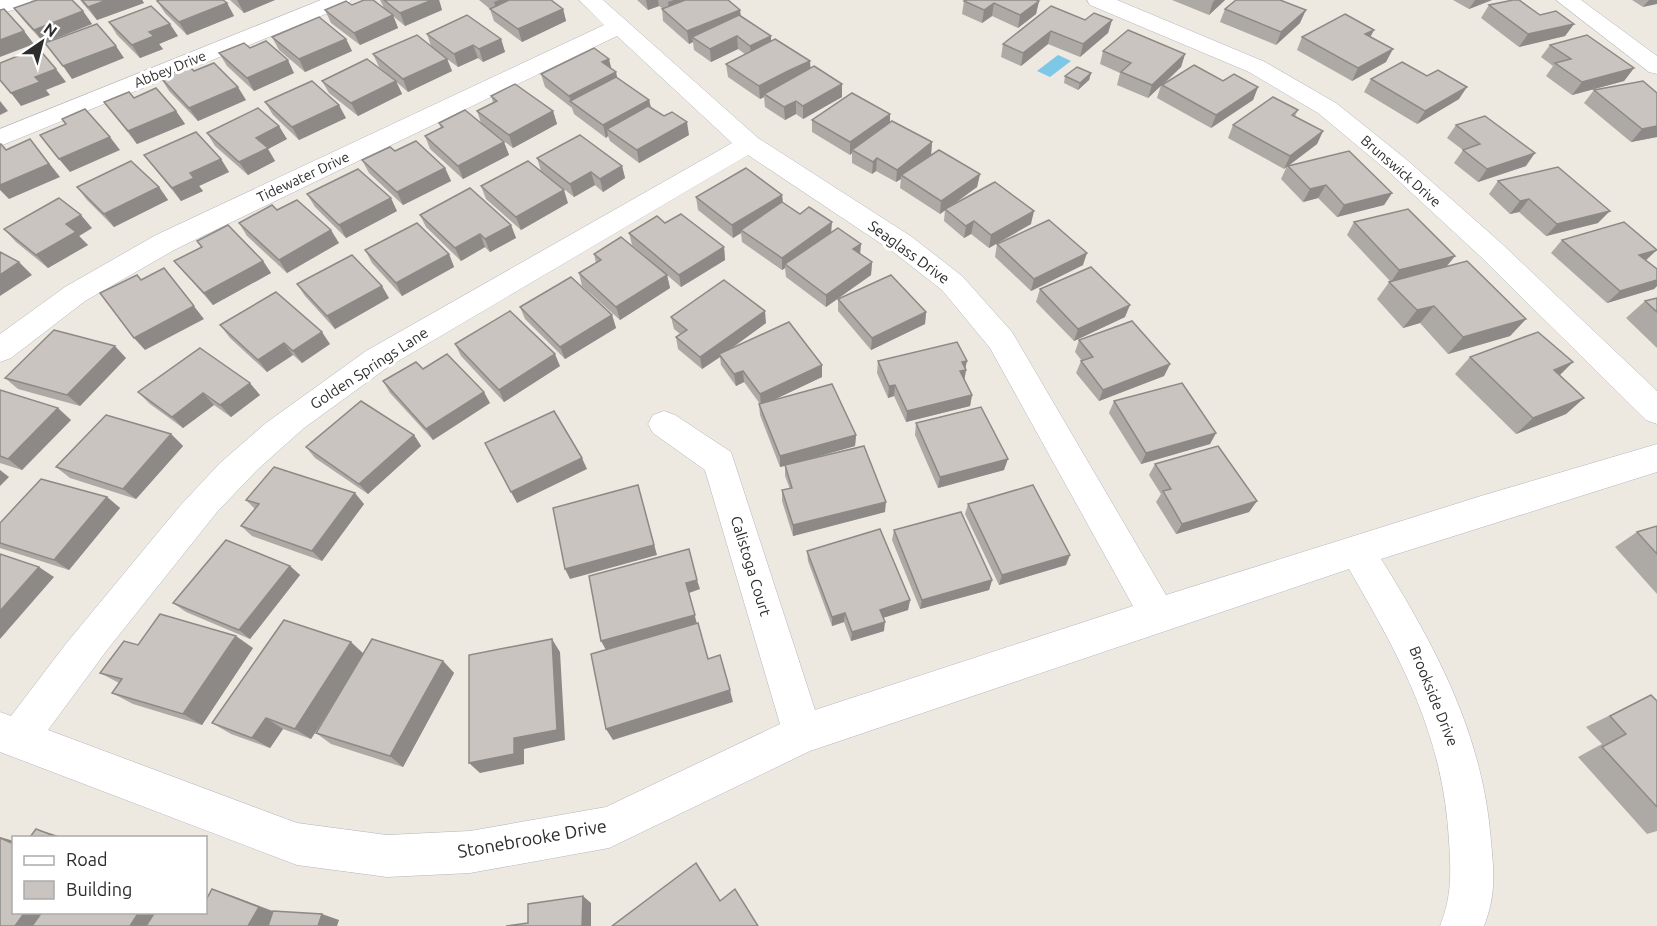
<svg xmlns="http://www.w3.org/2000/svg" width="1657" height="926" viewBox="0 0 1657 926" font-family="Ubuntu,sans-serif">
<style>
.water{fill:#7cc8e6}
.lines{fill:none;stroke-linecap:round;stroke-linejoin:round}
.street-casing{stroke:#b3b6bf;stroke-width:1}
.street{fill:#fff;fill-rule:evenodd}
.wall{fill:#ada9a4}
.shaded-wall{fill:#8d8986}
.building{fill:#c9c4bf;stroke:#8d8986;stroke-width:1.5}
.labels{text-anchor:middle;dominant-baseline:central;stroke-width:6;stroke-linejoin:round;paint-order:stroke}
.far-street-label{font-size:14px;fill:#2d2d2d;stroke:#fff}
.street-label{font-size:15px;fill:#2d2d2d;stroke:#fff}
.near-street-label{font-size:18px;fill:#2d2d2d;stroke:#fff}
</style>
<rect width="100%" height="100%" fill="#ede8e0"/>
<polygon class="water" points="1058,55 1071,61 1050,77 1037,71"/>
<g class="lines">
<defs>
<g id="street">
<polygon points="0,0 32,0 29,5 0,14"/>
<polygon points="321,0 351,0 348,5 0,146 0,129"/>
<path d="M579,0H603L758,138L912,237L962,276L1012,332L1166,595L1481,496L1657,444V472L1381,559C1436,647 1483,735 1491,841C1494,873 1496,895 1484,926H1440C1452,896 1451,873 1449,841C1443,734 1401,659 1349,569L810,751L609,848L470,873L387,877L297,865L0,752V712L11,716L65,645L179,507L220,463L266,423L366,351L732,143L617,36L176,249L85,301L11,358L0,362V334L65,287L156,235L604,25ZM748,155L892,251L942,290L990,348L1133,606L815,710L731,452L675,415L664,411L653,415L648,424L653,433L705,470L780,724L606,807L470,831L387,835L297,823L48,730L107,650L217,512L258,469L304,428L388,367Z"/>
<polygon points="1087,0 1117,0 1265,62 1336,103 1407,160 1501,243 1657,391 1657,424 1646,420 1481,257 1389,172 1318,113 1249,72 1090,5"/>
<polygon points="1556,0 1581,0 1657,56 1657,74 1649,72"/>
</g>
</defs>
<use href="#street" class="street-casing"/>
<use href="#street" class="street"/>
</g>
<g class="wall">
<polygon points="80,0 142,0 144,3 97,20"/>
<polygon points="230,0 275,0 244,13"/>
<polygon points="380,0 439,0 442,10 405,26 393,16 398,28 360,45 331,23 325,10 352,5 384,8"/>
<polygon points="479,0 551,0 563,9 566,21 522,42 494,21 490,9"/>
<polygon points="637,0 728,0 741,16 771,36 771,41 811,68 842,97 803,119 796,114 785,120 765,107 764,97 760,99 728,77 726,64 745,54 738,49 711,62 694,50 693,42 689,44 663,21 662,8 659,6 648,10"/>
<polygon points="1172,0 1225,0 1209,15"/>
<polygon points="1453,0 1492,0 1469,9"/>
<polygon points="1632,0 1657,0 1643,7"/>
<polygon points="157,1 227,3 234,16 187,35 165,13"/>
<polygon points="964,1 1039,1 1036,14 1018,28 992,16 982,23 962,14"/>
<polygon points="1489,5 1540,15 1574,24 1565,36 1519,47 1481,18"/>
<polygon points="14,8 83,11 92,24 44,43 24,21"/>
<polygon points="1225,9 1300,23 1276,45 1220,22"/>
<polygon points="1085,20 1112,20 1108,33 1080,57 1048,44 1021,66 1001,57 1003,44"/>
<polygon points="109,22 178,36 159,44 163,49 140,58 117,35"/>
<polygon points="1374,30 1370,37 1386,62 1352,81 1297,50 1302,37"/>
<polygon points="427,34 501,39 505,52 483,62 478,58 458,67 447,59 452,71 408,92 379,67 373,54 431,46"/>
<polygon points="272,37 346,39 352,51 305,72 279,50"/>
<polygon points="1550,45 1634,68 1624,81 1572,95 1546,76 1553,66 1541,57"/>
<polygon points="250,48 294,73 254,91 227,66 219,53"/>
<polygon points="1103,51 1185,54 1181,67 1164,84 1223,81 1258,87 1253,100 1211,128 1157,98 1161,85 1148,98 1117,85 1120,73 1100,64"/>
<polygon points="611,68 618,78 649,100 651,107 689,135 639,163 610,141 608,136 606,138 574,114 572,108 545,87 541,74"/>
<polygon points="194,71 246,100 198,121 169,91 161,78"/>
<polygon points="1091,73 1089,80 1078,90 1064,83 1065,76"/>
<polygon points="1371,79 1459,99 1417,124 1364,92"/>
<polygon points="322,81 396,81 402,94 358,116 329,93"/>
<polygon points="1594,90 1657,93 1657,137 1631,142 1584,103"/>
<polygon points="491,96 553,111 557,124 513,148 492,132 504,142 509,155 463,179 430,149 425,136 441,128 439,123 481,123 477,111 493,102"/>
<polygon points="134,98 176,111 185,124 137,144 104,102"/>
<polygon points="265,102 346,118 299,140 273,115"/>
<polygon points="1298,110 1295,116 1323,131 1317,144 1288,166 1392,193 1384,205 1337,217 1318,198 1303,202 1281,179 1287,166 1284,169 1228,138 1233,125"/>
<polygon points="812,120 890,123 932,142 931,155 980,174 977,187 952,205 1031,224 989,248 971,234 964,238 944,221 945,210 940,214 900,188 901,179 896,182 876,171 872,174 852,163 852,153 850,155 812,132"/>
<polygon points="1456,125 1526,166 1478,182 1454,163 1463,150 1447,138"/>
<polygon points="207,133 287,139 268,149 275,161 248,175 215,146"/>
<polygon points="395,151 445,168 451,181 403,205 369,173 362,160"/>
<polygon points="144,155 221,159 229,172 199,186 203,191 181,201"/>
<polygon points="537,158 622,166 625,178 603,192 595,185 574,197 541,171"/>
<polygon points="1498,181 1598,223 1546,236 1519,212 1510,214 1489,194"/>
<polygon points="481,186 568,203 521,230 486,199"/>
<polygon points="77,187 159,187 168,200 114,227 87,200"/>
<polygon points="307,194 397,211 346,238 315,207"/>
<polygon points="782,195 783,203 831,233 872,262 871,275 826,307 786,277 785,268 782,270 742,242 741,233 733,238 698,210 696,197"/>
<polygon points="277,210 339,243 287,273 247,236 239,223"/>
<polygon points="420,215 511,225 516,238 490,252 485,247 461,261 426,227"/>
<polygon points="1354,222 1455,256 1447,266 1526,319 1510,336 1448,354 1420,323 1403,328 1377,299 1390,281 1347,235"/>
<polygon points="665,223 724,247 725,260 681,287 632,245 629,233"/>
<polygon points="92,228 79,236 88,245 48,268 16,242 4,229"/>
<polygon points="1562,240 1646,260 1657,269 1657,286 1654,289 1607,303 1551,253"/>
<polygon points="197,241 263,261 271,273 213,305 174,261 201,247"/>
<polygon points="997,244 1083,265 1031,291 995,257"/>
<polygon points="365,250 449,254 454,267 402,296 372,263"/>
<polygon points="594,254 667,275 670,288 620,320 582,286 579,273 596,263"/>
<polygon points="297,284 389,298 335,329 305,296"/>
<polygon points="1040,289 1125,317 1074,341 1036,302"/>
<polygon points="1657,298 1657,348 1626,318 1645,301"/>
<polygon points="838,299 926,312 925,324 871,350 838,311"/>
<polygon points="520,307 612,315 616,328 565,359 525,319"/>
<polygon points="671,317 766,323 731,348 822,377 773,400 856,435 855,446 820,456 885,512 793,536 782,501 782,490 790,489 785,476 785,466 780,467 760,415 759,404 760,404 744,382 736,386 721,365 720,357 702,369 678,349 676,337 680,334 674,329"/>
<polygon points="220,325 330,344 302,363 293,355 267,372 230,338"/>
<polygon points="1079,340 1170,364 1164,376 1099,401 1076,373 1081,361 1082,361 1075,352"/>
<polygon points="455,344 560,366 504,402 461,356"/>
<polygon points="1470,357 1560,375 1584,398 1566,414 1516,434 1455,374"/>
<polygon points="126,358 80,406 18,389 5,378"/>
<polygon points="878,361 965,368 966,370 964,380 972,395 970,406 906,422 894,396 888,398 877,373"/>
<polygon points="423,369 490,403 433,440 390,393 383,381"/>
<polygon points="0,390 71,420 22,470 0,463"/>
<polygon points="138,392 260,395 231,417 214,405 183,428 150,404"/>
<polygon points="1114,401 1216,433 1210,444 1141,464 1109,413"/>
<polygon points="916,423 1004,470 938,488 915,435"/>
<polygon points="171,434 183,446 136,499 70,478 56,467"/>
<polygon points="414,435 421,446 368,494 315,458 306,447"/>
<polygon points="1155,464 1257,501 1249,512 1176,534 1156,502 1161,494 1149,475"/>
<polygon points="107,497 120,508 69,570 0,548 0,543"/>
<polygon points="246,500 364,504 322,561 252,536 241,526 255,509"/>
<polygon points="968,504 1066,565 999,585 965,514"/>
<polygon points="1657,526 1657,594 1615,547 1637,532"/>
<polygon points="894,530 992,580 989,590 920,609 892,540"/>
<polygon points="807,551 910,600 908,610 883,618 884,631 851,641 844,622 832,626 808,561"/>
<polygon points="290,566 300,575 250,639 186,612 173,603"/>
<polygon points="253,648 202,725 133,704 112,693 119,683 100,673"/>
<polygon points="364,654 443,661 454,673 403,767 331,744 316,733 332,707 311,739 283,729 270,748 231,734 212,723"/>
<polygon points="1651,695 1657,701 1657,831 1647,834 1578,757 1602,744 1586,727"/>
</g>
<g class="shaded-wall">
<polygon points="107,0 142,0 144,3 97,20 88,7"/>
<polygon points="237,0 275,0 244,13"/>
<polygon points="432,0 439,0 442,10 405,26 400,13"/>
<polygon points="499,0 531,0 498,15 494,2"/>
<polygon points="646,0 658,0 659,6 648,10"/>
<polygon points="674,0 698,0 670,15 668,2"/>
<polygon points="1215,0 1225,0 1209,15 1213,2"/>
<polygon points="1475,0 1492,0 1469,9"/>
<polygon points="1649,0 1657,0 1657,4 1643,7"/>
<polygon points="1039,1 1036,14 1018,28 1020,15"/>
<polygon points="227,3 234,16 187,35 179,22"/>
<polygon points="994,3 992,16 982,23 984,10"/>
<polygon points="563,9 566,21 522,42 518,29"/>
<polygon points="740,10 742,23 692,37 693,42 689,44 687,31"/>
<polygon points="1306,10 1300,23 1276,45 1281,32"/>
<polygon points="83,11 92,24 44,43 34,30"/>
<polygon points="393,15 398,28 360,45 354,33"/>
<polygon points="1112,20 1108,33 1080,57 1083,44"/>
<polygon points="170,24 178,36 159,44 163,49 140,58 132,45 149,32"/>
<polygon points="1574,24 1565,36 1519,47 1528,34"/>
<polygon points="1374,30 1367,43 1365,34"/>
<polygon points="24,31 34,44 0,57 0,40"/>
<polygon points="1051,31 1048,44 1021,66 1023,53"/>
<polygon points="737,36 738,49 711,62 710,49"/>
<polygon points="771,36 771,49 751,59 750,46"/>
<polygon points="346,39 352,51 305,72 299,59"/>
<polygon points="501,39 505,52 483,62 479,49"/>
<polygon points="473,45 478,58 458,67 454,54"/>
<polygon points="116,46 124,58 72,79 63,66"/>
<polygon points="1393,49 1386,62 1352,81 1358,68"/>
<polygon points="1185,54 1181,67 1148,98 1152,85"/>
<polygon points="447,59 452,71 408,92 403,79"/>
<polygon points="609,59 612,71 602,62"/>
<polygon points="288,60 294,73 254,91 247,78"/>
<polygon points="810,61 811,74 764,94 764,97 760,99 759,86 788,71"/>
<polygon points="1634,68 1624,81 1572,95 1582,82"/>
<polygon points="56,69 66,82 46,90 50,95 21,106 11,93 35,77"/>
<polygon points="616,72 619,85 571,101 569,96"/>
<polygon points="1091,73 1089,80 1078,90 1080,83"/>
<polygon points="396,81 402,94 358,116 351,103"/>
<polygon points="842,84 842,97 803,119 803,106"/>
<polygon points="238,87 246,100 198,121 189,108"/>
<polygon points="1258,87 1253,100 1211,128 1216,115"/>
<polygon points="1467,87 1459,99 1417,124 1425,111"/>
<polygon points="649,100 652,113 607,129 608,136 606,138 603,125"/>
<polygon points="0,101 8,111 0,115"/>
<polygon points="796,101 796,114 785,120 784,107"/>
<polygon points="339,105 346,118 299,140 292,127"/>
<polygon points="176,111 185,124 137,144 128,131"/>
<polygon points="553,111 557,124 513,148 509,135"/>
<polygon points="890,114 890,127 852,150 852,153 850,155 850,142"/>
<polygon points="687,122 689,135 639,163 637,150"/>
<polygon points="279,126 287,139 268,149 275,161 248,175 239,162 256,138"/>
<polygon points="1657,126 1657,137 1631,142 1642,129"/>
<polygon points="1323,131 1317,144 1284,169 1290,156"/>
<polygon points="110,137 120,150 70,172 59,159"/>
<polygon points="30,139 60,177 9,199 0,190 0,185"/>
<polygon points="504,142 509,155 463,179 458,166"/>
<polygon points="932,142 931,155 901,175 901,179 896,182 897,170"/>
<polygon points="1535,153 1526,166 1478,182 1487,169"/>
<polygon points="877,158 876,171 872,174 873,162"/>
<polygon points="221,159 229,172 199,186 203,191 181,201 172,188 190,173"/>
<polygon points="622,166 625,178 603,192 600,179"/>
<polygon points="445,168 451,181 403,205 397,192"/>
<polygon points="591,172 595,185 574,197 570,184"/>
<polygon points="980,174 977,187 940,214 941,201"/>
<polygon points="1326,185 1318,198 1303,202 1310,189"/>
<polygon points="159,187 168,200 114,227 104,214"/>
<polygon points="564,190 568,203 521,230 516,217"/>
<polygon points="1392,193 1384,205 1337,217 1344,205"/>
<polygon points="782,195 783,208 741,230 741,233 733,238 732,225"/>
<polygon points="391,198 397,211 346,238 339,225"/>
<polygon points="1529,199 1519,212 1510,214 1520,201"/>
<polygon points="1034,211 1031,224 989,248 991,235"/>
<polygon points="1610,211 1598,223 1546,236 1557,224"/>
<polygon points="81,215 92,228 79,236 88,245 48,268 36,255 66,224"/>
<polygon points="974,221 971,234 964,238 966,226"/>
<polygon points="832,222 831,235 785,264 785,268 782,270 782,258"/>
<polygon points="511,225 516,238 490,252 485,239"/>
<polygon points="331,230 339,243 287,273 279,260"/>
<polygon points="480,234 485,247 461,261 455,248"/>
<polygon points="861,244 860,256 853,249"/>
<polygon points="724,247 725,260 681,287 679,275"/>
<polygon points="1657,250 1644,262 1639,255"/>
<polygon points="1087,253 1083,265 1031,291 1034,279"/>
<polygon points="449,254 454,267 402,296 396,283"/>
<polygon points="1455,256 1445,268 1391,282 1399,270"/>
<polygon points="263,261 271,273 213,305 204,293"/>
<polygon points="19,262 32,275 0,296 0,275"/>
<polygon points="872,262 871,275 826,307 826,295"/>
<polygon points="164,268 204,319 145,350 134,338"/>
<polygon points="667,275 670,288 620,320 616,307"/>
<polygon points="1657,280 1657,286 1654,289 1607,303 1620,291"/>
<polygon points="382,286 389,298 335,329 327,316"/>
<polygon points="1130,305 1125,317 1074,341 1078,329"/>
<polygon points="1434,306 1420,323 1403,328 1417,310"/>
<polygon points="765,311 766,323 721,356 719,354 720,357 702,369 700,357"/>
<polygon points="926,312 925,324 871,350 872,338"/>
<polygon points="612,315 616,328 565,359 560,347"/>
<polygon points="1526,319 1510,336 1448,354 1463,337"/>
<polygon points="322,332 330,344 302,363 293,351"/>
<polygon points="284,343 293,355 267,372 258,360"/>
<polygon points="115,346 126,358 80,406 67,395"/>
<polygon points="555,354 560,366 504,402 499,390"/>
<polygon points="967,361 965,370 966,370 964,382 958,383 962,362"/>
<polygon points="1573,362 1555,380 1554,370"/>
<polygon points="1170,364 1164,376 1099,401 1103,390"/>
<polygon points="822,365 822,377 761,406 760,394"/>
<polygon points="743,371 744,382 736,386 734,374"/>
<polygon points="250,383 260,395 231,417 220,405"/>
<polygon points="895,385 894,396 888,398 889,386"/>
<polygon points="484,392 490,403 433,440 426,429"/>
<polygon points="203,393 214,405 183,428 172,417"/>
<polygon points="972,395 970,406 906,422 907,411"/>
<polygon points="1584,398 1566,414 1516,434 1533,418"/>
<polygon points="58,408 71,420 22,470 8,459"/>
<polygon points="1216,433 1210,444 1141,464 1146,453"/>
<polygon points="171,434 183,446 136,499 123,489"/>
<polygon points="414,435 421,446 368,494 359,484"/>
<polygon points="856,435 855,446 780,467 780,456"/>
<polygon points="582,458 587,469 517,503 511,492"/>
<polygon points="1008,459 1004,470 938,488 940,477"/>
<polygon points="0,470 9,477 0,486"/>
<polygon points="638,485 657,555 570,579 565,569"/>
<polygon points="355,493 364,504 322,561 312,551"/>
<polygon points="107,497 120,508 69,570 54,560"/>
<polygon points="1257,501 1249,512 1176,534 1182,524"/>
<polygon points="886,502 885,512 793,536 793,525"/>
<polygon points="1070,555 1066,565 999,585 1002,575"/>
<polygon points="290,566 300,575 250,639 239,630"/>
<polygon points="39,567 54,577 0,639 0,611"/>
<polygon points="697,580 700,589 689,593 697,624 606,650 601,641 686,583"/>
<polygon points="992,580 989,590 920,609 922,600"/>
<polygon points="910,600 908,610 879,619 880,610"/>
<polygon points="845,613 844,622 832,626 832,617"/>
<polygon points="885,622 884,631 851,641 852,632"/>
<polygon points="236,636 253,648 202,725 183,714"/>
<polygon points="552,639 560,652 565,740 524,749 524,764 480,773 469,763 514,738"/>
<polygon points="351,642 364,654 311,739 295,729"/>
<polygon points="443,661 454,673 403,767 390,756"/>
<polygon points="730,690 733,702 613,740 606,729"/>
<polygon points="266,718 283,729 270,748 252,738"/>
<polygon points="36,829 62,837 57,837"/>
<polygon points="0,837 14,841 14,844 0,838"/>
<polygon points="212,889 233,896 278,913 270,926 248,926"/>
<polygon points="583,896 591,903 591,926 582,926"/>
<polygon points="25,912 56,912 47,926 15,926"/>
<polygon points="139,912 166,912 157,926 130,926"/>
<polygon points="322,914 339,920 337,926 318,926"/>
</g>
<g class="building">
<polygon points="37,0 72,0 83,11 34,30 14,8"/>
<polygon points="82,0 107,0 88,7"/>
<polygon points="159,0 223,0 227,3 179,22 157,1"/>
<polygon points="364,0 373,0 393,15 354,33 325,10 346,1 352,5"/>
<polygon points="384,0 432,0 400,13"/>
<polygon points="509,0 551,0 563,9 518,29 490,9"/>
<polygon points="685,0 728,0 740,10 687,31 662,9"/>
<polygon points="966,0 1036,0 1039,1 1020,15 994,3 984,10 964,1"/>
<polygon points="1236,0 1280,0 1306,10 1281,32 1225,9"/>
<polygon points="1513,0 1519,0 1540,15 1556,11 1574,24 1528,34 1489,5"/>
<polygon points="151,6 170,24 149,32 154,36 132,45 109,22"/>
<polygon points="1051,6 1085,20 1094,13 1112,20 1083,44 1051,31 1023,53 1003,44"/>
<polygon points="4,9 24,31 0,40 0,10"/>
<polygon points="1345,14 1374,30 1365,34 1393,49 1358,68 1302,37"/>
<polygon points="467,15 501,39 479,49 473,45 454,54 427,34"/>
<polygon points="739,15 771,36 750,46 737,36 710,49 692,37"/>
<polygon points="319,17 346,39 299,59 272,37"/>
<polygon points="97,24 116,46 63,66 45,43"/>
<polygon points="1128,30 1185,54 1152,85 1121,72 1131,63 1103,51"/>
<polygon points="417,35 447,59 403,79 373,54"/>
<polygon points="1587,35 1634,68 1582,82 1555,63 1571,59 1550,45"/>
<polygon points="775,39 810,61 788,71 759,86 726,64"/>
<polygon points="266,41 288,60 247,78 219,53 244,43 250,48"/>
<polygon points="38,48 56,69 35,77 40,82 11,93 0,80 0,63"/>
<polygon points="594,48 609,59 602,62 616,72 569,96 541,74"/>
<polygon points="367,59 396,81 351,103 322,81"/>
<polygon points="1402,62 1427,76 1438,70 1467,87 1425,111 1371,79"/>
<polygon points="214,63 238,87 189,108 161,78 189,66 194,71"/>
<polygon points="1194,65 1223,81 1234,74 1258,87 1216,115 1162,85"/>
<polygon points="814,66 842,84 803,106 796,101 784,107 764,94"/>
<polygon points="1077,67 1091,73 1080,83 1065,76"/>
<polygon points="616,77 649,100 603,125 570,101"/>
<polygon points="312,81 339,105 292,127 265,102"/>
<polygon points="1643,81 1657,93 1657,126 1642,129 1594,90"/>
<polygon points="515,84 553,111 509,135 477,111 497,101 491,96"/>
<polygon points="156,88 176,111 128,131 104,102 129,92 134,98"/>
<polygon points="852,93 890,114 850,142 812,120"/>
<polygon points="1273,97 1298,110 1292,115 1323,131 1290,156 1233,125"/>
<polygon points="648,106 664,116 672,112 687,122 637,150 607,129"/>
<polygon points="258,108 279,126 256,138 268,148 239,162 207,133"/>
<polygon points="85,109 110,137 59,159 40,135 66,124 62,119"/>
<polygon points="465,110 504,142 458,166 425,136 443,127 439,123"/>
<polygon points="1485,116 1535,153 1487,169 1463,150 1480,144 1456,125"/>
<polygon points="892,121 932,142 897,170 877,158 873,162 852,150"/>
<polygon points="196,132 221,159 190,173 194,178 172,188 144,155"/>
<polygon points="580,135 622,166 600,179 591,172 570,184 537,158"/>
<polygon points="30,139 49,164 0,185 0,144 1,144 6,150"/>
<polygon points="416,141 445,168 397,192 362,160 390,147 395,151"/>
<polygon points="939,150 980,174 941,201 901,175"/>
<polygon points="1349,151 1392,193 1344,205 1326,185 1310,189 1288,166"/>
<polygon points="131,161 159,187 104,214 77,187"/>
<polygon points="528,161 564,190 516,217 481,186"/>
<polygon points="1558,167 1610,211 1557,224 1529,199 1520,201 1498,181"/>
<polygon points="746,168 782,195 732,225 696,197"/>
<polygon points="358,169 391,198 339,225 307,194"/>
<polygon points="995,182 1034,211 991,235 974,221 966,226 945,209"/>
<polygon points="470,188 511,225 485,239 480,234 455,248 420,215"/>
<polygon points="59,198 81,215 66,224 76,232 36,255 4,229"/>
<polygon points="297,200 331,230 279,260 239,223 272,205 277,210"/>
<polygon points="782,202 800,214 809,207 832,222 782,258 741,230"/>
<polygon points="1408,209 1455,256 1399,270 1354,222"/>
<polygon points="681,214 724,247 679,275 629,233 657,216 665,223"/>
<polygon points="1049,220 1087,253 1034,279 997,244"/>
<polygon points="1624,222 1657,250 1639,255 1657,269 1657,280 1620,291 1562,240"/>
<polygon points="417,223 449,254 396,283 365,250"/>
<polygon points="228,225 263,261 204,293 174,261 202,247 197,241"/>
<polygon points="838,228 861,244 853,249 872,262 826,295 785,264"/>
<polygon points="621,237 667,275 616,307 579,273 601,260 594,254"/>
<polygon points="0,252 19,262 0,275"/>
<polygon points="352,255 382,286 327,316 297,284"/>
<polygon points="1467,261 1526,319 1463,337 1434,306 1417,310 1389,282"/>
<polygon points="1091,267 1130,305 1078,329 1040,289"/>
<polygon points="164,268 194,306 134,338 100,293 137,275 141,280"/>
<polygon points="891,275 926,312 872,338 838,299"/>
<polygon points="571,277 612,315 560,347 520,307"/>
<polygon points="724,280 765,311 700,357 676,337 687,330 671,317"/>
<polygon points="276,292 322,332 293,351 284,343 258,360 220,325"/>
<polygon points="1657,298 1657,312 1645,301"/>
<polygon points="510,311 555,354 499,390 455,344"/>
<polygon points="1132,321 1170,364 1103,390 1081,361 1093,357 1079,340"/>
<polygon points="789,322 822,365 760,394 743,371 734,374 719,354"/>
<polygon points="54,330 115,346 67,395 5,378"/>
<polygon points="1538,332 1573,362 1554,370 1584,398 1533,418 1470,357"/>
<polygon points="957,342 967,361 962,362 966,370 960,371 972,395 907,411 895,385 889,386 878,361"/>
<polygon points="200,348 250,383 220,405 203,393 172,417 138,392"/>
<polygon points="447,354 484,392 426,429 383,381 416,362 423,369"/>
<polygon points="1182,383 1216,433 1146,453 1114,401"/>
<polygon points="832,384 856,435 780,456 759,404"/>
<polygon points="0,390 58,408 8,459 0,456"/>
<polygon points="361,401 414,435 359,484 306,447"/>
<polygon points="981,407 1008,459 940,477 916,423"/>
<polygon points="554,411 582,458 511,492 485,443"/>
<polygon points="106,415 171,434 123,489 56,467"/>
<polygon points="864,446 886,502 793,525 782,490 792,488 785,465"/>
<polygon points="1218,446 1257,501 1182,524 1163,491 1171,489 1155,464"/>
<polygon points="274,467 355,493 312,551 241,526 259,504 246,500"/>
<polygon points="41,479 107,497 54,560 0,543 0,523"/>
<polygon points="638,485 654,545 565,569 553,508"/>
<polygon points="1033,485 1070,555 1002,575 968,504"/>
<polygon points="961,512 992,580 922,600 894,530"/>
<polygon points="1657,526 1657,554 1637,532"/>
<polygon points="880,529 910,600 880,610 885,622 852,632 845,613 832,617 807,551"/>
<polygon points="226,540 290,566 239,630 173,603"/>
<polygon points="689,549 697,580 686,583 695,615 601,641 589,576"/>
<polygon points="0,554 39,567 0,611"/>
<polygon points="160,614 236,636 183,714 112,693 122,679 100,673 124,641 138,645"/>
<polygon points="284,620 351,642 295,729 266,718 252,738 212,723"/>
<polygon points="698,623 708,659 720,655 730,690 606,729 591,654"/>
<polygon points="372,639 443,661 390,756 316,733"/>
<polygon points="552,639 557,730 514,738 514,754 469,763 469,655"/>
<polygon points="1651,695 1657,701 1657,807 1602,747 1626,734 1610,716"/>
<polygon points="36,829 57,837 30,837"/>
<polygon points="0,838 14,844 14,912 25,912 15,926 0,926"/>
<polygon points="696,863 720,901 735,889 758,926 612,926"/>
<polygon points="212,889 259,907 248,926 146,926 155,912 206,912 206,900"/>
<polygon points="583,896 582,926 506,926 528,923 528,904"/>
<polygon points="273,911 322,914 318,926 268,926"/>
<polygon points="42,912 139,912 130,926 32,926"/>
</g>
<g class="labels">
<g class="far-street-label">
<text transform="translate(170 69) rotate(-22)">Abbey Drive</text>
<text transform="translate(1401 171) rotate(41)">Brunswick Drive</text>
<text transform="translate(303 177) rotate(-25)">Tidewater Drive</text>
</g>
<g class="street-label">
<text transform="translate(909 252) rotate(36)">Seaglass Drive</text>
<text transform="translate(369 368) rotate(-33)">Golden Springs Lane</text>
<text transform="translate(751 566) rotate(73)">Calistoga Court</text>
<text transform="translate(1434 696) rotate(68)">Brookside Drive</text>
</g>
<g class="near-street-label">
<text transform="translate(532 838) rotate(-10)">Stonebrooke Drive</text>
</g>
</g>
<rect x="12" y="836" width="195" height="78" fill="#ffffff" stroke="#ababab" stroke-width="1.5"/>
<rect x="24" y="856" width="30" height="9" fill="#ffffff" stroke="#ababab" stroke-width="1.5"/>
<text x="66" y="866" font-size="18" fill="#2d2d2d">Road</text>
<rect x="24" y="881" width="30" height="18" fill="#c9c4bf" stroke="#ababab" stroke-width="1.5"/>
<text x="66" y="896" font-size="18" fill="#2d2d2d">Building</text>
<g transform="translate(42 42) rotate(35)" stroke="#ffffff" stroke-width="4.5" paint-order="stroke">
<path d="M0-4.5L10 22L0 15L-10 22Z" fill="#2d2d2d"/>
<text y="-9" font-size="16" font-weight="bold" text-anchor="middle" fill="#2d2d2d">N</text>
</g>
</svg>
